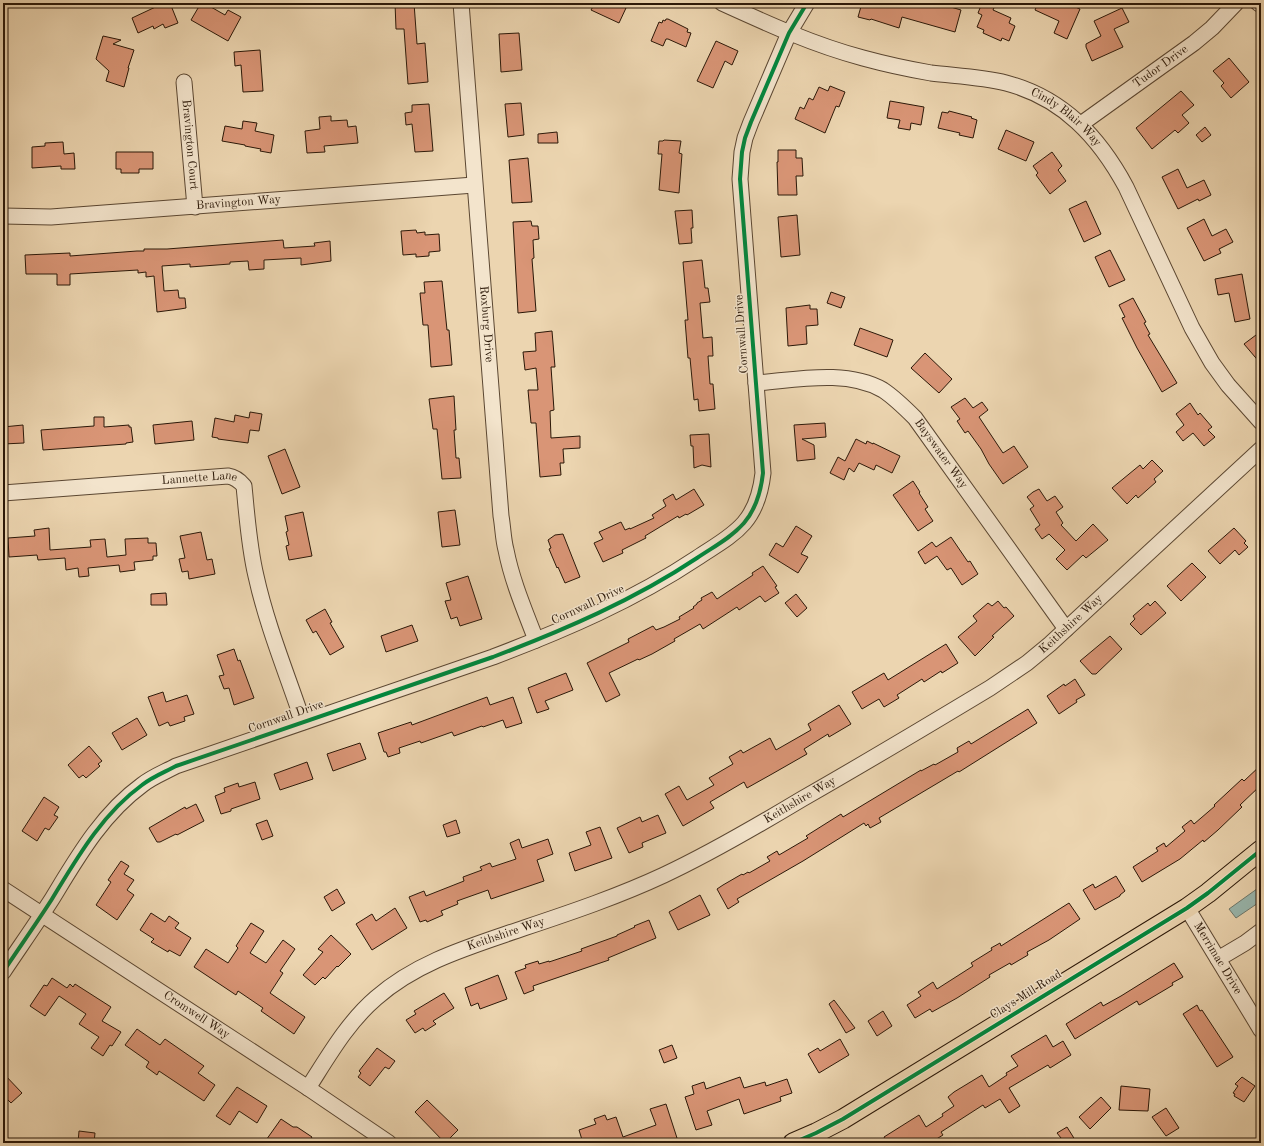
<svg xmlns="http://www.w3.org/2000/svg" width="1264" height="1146" viewBox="0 0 1264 1146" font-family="'Old Standard TT',serif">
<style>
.water{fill:#99b8af;stroke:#6d786c}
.building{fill:#d99576;stroke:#2b1808}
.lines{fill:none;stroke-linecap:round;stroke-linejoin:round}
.minor-casing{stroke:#5b4732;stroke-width:17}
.major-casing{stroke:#2b1808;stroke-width:21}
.minor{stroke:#f3e4cc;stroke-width:15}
.major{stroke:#ecd5b0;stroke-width:19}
.cycleway-casing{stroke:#f3e4cc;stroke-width:6}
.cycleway{stroke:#00873e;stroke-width:4}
.labels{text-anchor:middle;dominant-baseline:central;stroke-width:3;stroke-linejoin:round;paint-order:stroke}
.street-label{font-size:12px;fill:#2b1808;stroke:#f3e4cc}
</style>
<rect width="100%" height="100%" fill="#ecd5b0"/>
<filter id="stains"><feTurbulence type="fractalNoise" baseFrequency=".005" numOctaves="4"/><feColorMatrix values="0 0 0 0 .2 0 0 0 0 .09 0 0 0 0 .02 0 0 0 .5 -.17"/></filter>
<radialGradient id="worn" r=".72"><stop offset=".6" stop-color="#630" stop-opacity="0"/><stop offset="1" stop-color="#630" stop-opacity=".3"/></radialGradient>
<polygon class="water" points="1261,886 1261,901 1236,918 1229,909"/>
<g class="building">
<polygon points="164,3 170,3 178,23 165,28 163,24 154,29 153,26 138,33 132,18"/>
<polygon points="201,3 204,3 225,15 228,10 241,17 228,41 191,20"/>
<polygon points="395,3 414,3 417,44 425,43 428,82 408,84 404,29 396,29"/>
<polygon points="595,3 615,3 626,8 619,23 591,10"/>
<polygon points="862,3 944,3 944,5 961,10 955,32 902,17 899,28 871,19 870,20 858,17"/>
<polygon points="982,3 996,3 993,10 1011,18 1009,23 1015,26 1009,41 1002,38 1001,41 983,33 984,30 977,27 982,15 978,13"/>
<polygon points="1038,3 1066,3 1080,9 1067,39 1054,33 1059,21 1035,10"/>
<polygon points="1122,8 1129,22 1114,29 1123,47 1092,61 1086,47 1086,44 1101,36 1094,21"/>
<polygon points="666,19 668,19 688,29 687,32 691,33 686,47 668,39 666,39 663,46 651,41 659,22 662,23 663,20 665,21"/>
<polygon points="519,33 522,70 501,72 499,34"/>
<polygon points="103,36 121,40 113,44 134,50 128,68 129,68 124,87 106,81 109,71 96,59"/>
<polygon points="716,41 738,51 732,65 725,61 713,88 697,81"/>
<polygon points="260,50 263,91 243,92 241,65 235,66 234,52"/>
<polygon points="1229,58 1249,82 1231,98 1221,86 1224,83 1213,71"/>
<polygon points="830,86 845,92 839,107 836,106 825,133 795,119 800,107 804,109 809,98 813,100 819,87 828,91"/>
<polygon points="1181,91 1194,105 1182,115 1189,123 1178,133 1175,130 1152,149 1136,128"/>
<polygon points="890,101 924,107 921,125 911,123 910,130 898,128 900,120 887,118"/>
<polygon points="521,103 524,135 508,137 505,104"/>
<polygon points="429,104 433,151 415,152 412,124 406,125 405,113 412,112 412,105"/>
<polygon points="949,111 972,117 971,118 977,120 973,138 959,135 960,133 938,128 942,112 948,113"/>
<polygon points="331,116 331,121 347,120 348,127 356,126 358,143 324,146 325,152 307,153 305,131 320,129 319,117"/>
<polygon points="243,121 257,123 255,131 274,135 271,153 260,151 261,149 245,146 245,145 222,141 225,126 242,129"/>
<polygon points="1205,127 1211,135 1202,142 1196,135"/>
<polygon points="1006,130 1034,142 1026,161 998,149"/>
<polygon points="557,132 558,143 538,143 538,134"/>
<polygon points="664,140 681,141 679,153 682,154 679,193 659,190 662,154 658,154 659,141 663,141"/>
<polygon points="63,142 64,154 74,153 75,169 61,169 61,166 32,168 32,147 45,146 45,143"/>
<polygon points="778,150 796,150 796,158 802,158 803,176 796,176 797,195 778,195 777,162 778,162"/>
<polygon points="116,152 153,152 153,169 139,169 139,173 121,173 121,169 116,169"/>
<polygon points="1052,152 1062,166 1058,170 1066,181 1050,194 1036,175 1038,173 1033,166"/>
<polygon points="528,158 532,202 512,203 509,160"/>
<polygon points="1178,169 1187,188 1204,180 1211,195 1199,201 1198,199 1178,209 1162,177"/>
<polygon points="1086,201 1101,234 1084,242 1069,209"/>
<polygon points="692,210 693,228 691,228 692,243 679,244 675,211"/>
<polygon points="797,215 800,255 781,257 778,217"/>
<polygon points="1204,219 1212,236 1226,229 1233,242 1219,249 1221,253 1204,261 1187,228"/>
<polygon points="531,221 532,226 538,226 539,239 533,240 534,258 532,259 536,311 518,313 513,222"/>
<polygon points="416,230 417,233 425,232 425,235 439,234 440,251 429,252 429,256 416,257 416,254 403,255 401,231"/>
<polygon points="283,240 284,248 315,246 314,243 330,241 331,261 301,265 301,258 264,260 264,269 249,270 248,261 230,262 230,264 190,267 190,264 162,266 164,291 178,290 179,298 185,298 186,308 180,309 157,312 154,276 146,277 146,272 138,273 138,270 70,274 70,285 57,285 57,274 26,274 25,255 70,253 70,256 137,251 144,251 144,249 167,249"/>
<polygon points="1110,250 1125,280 1109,287 1095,257"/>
<polygon points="702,260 705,288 708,288 710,302 700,303 703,338 712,337 713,356 708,356 710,384 713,384 715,409 699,411 698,399 694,400 690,358 688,358 685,320 688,320 683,262"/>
<polygon points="1242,274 1250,319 1235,322 1229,293 1218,295 1215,279"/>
<polygon points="442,281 447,330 449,330 452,365 431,367 428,325 423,325 420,293 425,293 424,282"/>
<polygon points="831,292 845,297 841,308 827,303"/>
<polygon points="1133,298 1146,322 1144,323 1150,334 1148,335 1177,383 1162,392 1137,348 1122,318 1125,317 1119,305"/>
<polygon points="810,305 810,309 817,309 818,325 806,326 807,344 788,346 786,308"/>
<polygon points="860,328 893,340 887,357 854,345"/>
<polygon points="552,331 555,367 551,367 554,410 550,411 551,438 580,436 580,448 563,449 564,463 560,463 561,475 540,477 536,423 531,423 528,390 538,390 536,368 525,370 523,352 536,351 535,333"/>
<polygon points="1256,335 1261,340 1261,364 1244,344"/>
<polygon points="925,353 952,379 939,393 911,368"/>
<polygon points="454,396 456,430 454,430 456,458 459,458 461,478 442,479 437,429 433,429 429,399"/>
<polygon points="965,398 973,408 982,402 988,410 979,417 1003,453 1014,446 1028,467 1003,484 989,464 981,449 968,431 965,433 957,421 960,419 951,407"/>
<polygon points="1190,403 1198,415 1200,413 1212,427 1208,430 1215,437 1204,446 1193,433 1183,441 1176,432 1184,425 1176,414"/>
<polygon points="250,412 262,414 259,431 250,430 248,443 218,439 218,438 212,437 215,418 234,422 235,415 249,418"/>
<polygon points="94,417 104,417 104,427 129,425 129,427 131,427 133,442 126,443 126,444 43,450 41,430 94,426"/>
<polygon points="192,421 194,440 155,444 153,425"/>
<polygon points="825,423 826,437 802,439 814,445 815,459 797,461 794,425"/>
<polygon points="23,425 24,443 3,444 3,427"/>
<polygon points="709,434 711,467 702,465 694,468 693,446 691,446 690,435"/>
<polygon points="856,439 866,444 867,441 873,444 873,443 900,456 892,473 876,465 874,470 859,463 854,472 849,468 844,480 830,473 838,457 845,461"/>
<polygon points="285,449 300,487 282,494 268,456"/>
<polygon points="1152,460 1163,471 1154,479 1156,482 1138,498 1136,495 1127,504 1112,488 1140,465 1143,469"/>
<polygon points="913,481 920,492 919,493 928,507 925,509 933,521 918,531 893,495"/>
<polygon points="694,489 704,505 687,515 686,514 679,518 678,516 645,536 646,538 622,550 623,553 603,562 594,543 603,539 599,532 621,522 625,530 630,528 630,529 654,518 652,515 666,506 663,500 673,494 676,500"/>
<polygon points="1039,489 1047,501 1055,496 1063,507 1056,512 1063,523 1061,525 1076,541 1093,524 1108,540 1086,558 1083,555 1067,570 1056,559 1065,550 1049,534 1042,539 1035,529 1040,525 1030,509 1034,506 1027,497 1033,492"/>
<polygon points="455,510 460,545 442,547 438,512"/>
<polygon points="303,512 312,556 289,560 286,546 289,545 286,532 288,531 285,516"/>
<polygon points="796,526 812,536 801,554 808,557 798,573 769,555 776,543 783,547"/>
<polygon points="49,528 50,550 91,547 90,540 105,539 107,557 126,555 125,539 148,538 148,543 156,543 157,556 153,556 153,560 134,562 135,570 120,572 119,565 88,568 89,576 79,577 78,568 66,570 65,558 38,560 37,555 9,557 8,538 35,536 34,530"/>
<polygon points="1234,528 1246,541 1244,543 1248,547 1239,555 1235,550 1220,564 1208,551"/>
<polygon points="201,532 207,560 212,559 215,574 189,579 188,571 182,572 179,559 185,558 180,536"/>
<polygon points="563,534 580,577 565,583 558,567 557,568 549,549 551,548 548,540 555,535"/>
<polygon points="951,537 968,562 970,561 978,574 962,585 951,568 947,570 937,556 925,564 918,552 932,542 936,547"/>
<polygon points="1192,563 1206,577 1181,601 1167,586"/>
<polygon points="763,566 777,586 775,587 779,593 765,602 760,596 739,610 737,607 703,629 700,624 674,639 675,641 652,654 639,660 638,659 609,673 620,695 606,702 587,663 629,642 628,639 653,626 656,630 664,627 680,619 679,617 694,608 693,607 697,604 697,603 702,600 701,598 712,592 717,599 753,575 752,573"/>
<polygon points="468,576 482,619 460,626 457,617 451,619 445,601 451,600 446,583"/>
<polygon points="166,593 167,605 151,605 151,594"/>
<polygon points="796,594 807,608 797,617 785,603"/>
<polygon points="998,601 1004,608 1006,607 1014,616 992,636 994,637 975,656 958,637 977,621 973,616 988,603 992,606"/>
<polygon points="1155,601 1166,613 1141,635 1130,624 1135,619 1133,616 1148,603 1150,606"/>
<polygon points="325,609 332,622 330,623 344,647 330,655 316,631 313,633 306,620"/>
<polygon points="412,625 418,641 386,652 381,636"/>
<polygon points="1110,636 1122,649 1096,674 1092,674 1080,661"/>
<polygon points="946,644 958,663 942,673 941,671 924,682 922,679 897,695 899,698 884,707 879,699 862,709 852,692 884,673 888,680"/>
<polygon points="234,649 238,661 240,660 254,698 234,705 229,688 224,689 219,676 224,675 217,655"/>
<polygon points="566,673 573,690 545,701 549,709 537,713 528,688"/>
<polygon points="1075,679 1085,695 1076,700 1077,702 1059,714 1047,696 1064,684 1065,686"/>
<polygon points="163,692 166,702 187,695 194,714 184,717 185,721 170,726 168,722 159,726 148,697"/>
<polygon points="487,697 490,705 513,697 522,723 506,728 503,720 483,727 482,726 454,736 452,732 421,743 420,741 399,748 400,753 388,757 386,752 384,752 378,733 411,722 412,725"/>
<polygon points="839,705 851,724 829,737 828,734 804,749 807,754 772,774 747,788 744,782 710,802 714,808 683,826 665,794 679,786 687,800 714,785 709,778 733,764 729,757 741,750 743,753 770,738 776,750 811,730 808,724"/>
<polygon points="1028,709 1037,723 959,772 958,771 879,818 881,822 870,828 868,824 866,826 864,823 803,861 737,899 739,902 728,909 717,889 723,885 742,874 743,875 748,872 749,873 770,861 767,857 777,851 779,855 808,838 806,836 841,814 843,817 921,770 921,771 934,764 935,765 958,752 957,748 969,741 971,744"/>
<polygon points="137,718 147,735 122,750 112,733"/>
<polygon points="360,743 366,759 333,771 327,754"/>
<polygon points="89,746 102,761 98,764 100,766 86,778 83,775 79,778 68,765"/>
<polygon points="307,762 313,779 280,790 274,774"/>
<polygon points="1261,765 1261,785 1240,805 1242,807 1218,830 1204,842 1203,840 1180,859 1142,882 1133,867 1158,851 1156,848 1164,843 1166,847 1185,831 1182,827 1191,820 1194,824 1215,806 1214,805 1242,779 1244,781"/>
<polygon points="255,782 260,799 231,809 231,811 221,814 215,796 225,792 224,788 238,783 239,787"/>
<polygon points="44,797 59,807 54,815 58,817 49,830 45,828 37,841 22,831"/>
<polygon points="196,804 204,821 177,835 176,834 160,842 157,842 149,828 185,807 186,809"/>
<polygon points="658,815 666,833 642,843 643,847 629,853 617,828 640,817 642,822"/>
<polygon points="267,820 273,836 262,840 256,824"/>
<polygon points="456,820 460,833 447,837 443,825"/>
<polygon points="600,827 612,858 575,871 569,853 591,845 586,832"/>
<polygon points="519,839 522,848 548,839 553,854 537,860 544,881 491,899 488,890 457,901 458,904 441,911 443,915 427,922 426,920 420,922 409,897 424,891 426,896 464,881 463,877 482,870 480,867 490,863 492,867 516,859 510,843"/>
<polygon points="121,861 129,866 124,874 134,880 127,890 134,895 117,920 96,905 111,882 108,880"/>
<polygon points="1116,876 1125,891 1120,895 1120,896 1095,910 1083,890 1093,884 1095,888"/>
<polygon points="337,889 345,903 332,911 324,897"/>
<polygon points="700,895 710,915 678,930 669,912"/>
<polygon points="1069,903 1080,919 1049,940 1027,952 1028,955 1011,965 1010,963 989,975 990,977 957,998 932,1012 930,1009 915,1018 907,1005 921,996 918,992 933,982 937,989 973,966 971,963 992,950 991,948 1000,943 1001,946"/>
<polygon points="395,908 407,928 372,950 356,924 372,914 376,921"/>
<polygon points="151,913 165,922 169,916 179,923 175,928 191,938 180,956 169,950 168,952 151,942 154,939 140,930"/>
<polygon points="649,920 656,938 608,958 609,960 533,986 534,990 524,994 515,972 526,968 525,965 538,961 539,964 549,961 549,962 582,951 581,949 617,936 617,935 635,927 634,926"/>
<polygon points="251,923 264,931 250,953 266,963 283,940 295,949 280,971 283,973 270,993 305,1017 294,1034 261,1011 263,1008 238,991 236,995 194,967 206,949 228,963 238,948 236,946"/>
<polygon points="331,935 351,954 338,967 337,966 325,979 323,977 315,985 303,975 323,952 318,949"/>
<polygon points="1174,963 1183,977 1172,983 1173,985 1141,1004 1139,1005 1137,1001 1075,1039 1066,1024 1101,1002 1103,1006 1121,996"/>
<polygon points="498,975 507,999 480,1009 478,1003 471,1006 465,988"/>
<polygon points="52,978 67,988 70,984 73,987 75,984 111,1007 102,1021 121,1032 112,1046 110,1045 103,1056 91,1048 99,1037 79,1024 86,1014 59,996 45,1016 30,1006 44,985 47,986"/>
<polygon points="444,993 454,1008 433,1021 436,1024 425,1031 423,1028 415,1033 406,1020 416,1014 414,1011"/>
<polygon points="834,1000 855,1028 846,1033 829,1004"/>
<polygon points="1197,1005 1200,1011 1202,1010 1233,1057 1217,1067 1183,1014"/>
<polygon points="883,1011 892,1026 877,1036 868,1021"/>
<polygon points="137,1029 160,1045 165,1039 204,1066 198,1073 215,1085 204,1101 159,1071 157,1075 146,1067 149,1062 125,1045"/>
<polygon points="1046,1035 1053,1047 1063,1041 1071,1055 1050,1068 1048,1065 1009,1088 1020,1106 1009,1113 1000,1099 985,1108 983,1105 941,1132 943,1135 930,1143 887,1143 884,1137 919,1115 926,1127 943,1116 942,1114 954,1106 948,1097 954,1092 982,1075 989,1087 1007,1075 1006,1073 1018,1066 1011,1056"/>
<polygon points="840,1039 849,1055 819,1073 808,1054 818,1048 820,1051"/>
<polygon points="672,1045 677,1058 664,1063 659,1050"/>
<polygon points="377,1048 395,1061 389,1069 385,1067 370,1086 358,1077 361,1073 359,1071"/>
<polygon points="3,1073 22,1093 11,1103 3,1095"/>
<polygon points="740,1077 744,1088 765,1082 766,1086 787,1079 792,1093 780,1097 781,1101 744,1114 739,1099 707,1111 712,1125 696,1130 685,1097 694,1094 692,1086 704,1082 706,1089"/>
<polygon points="1242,1077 1255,1086 1244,1102 1234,1096 1235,1094 1233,1093 1238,1086 1235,1084"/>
<polygon points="1121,1086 1150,1089 1148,1111 1119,1110"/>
<polygon points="237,1087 267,1106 257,1123 239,1111 230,1125 216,1116"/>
<polygon points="1101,1097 1111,1108 1090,1129 1079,1117"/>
<polygon points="427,1100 458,1130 445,1143 415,1112"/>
<polygon points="666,1104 677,1138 663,1143 583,1143 579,1130 596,1124 594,1119 605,1115 607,1120 616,1117 623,1137 656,1125 650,1109"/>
<polygon points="1166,1108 1179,1128 1166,1136 1152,1117"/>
<polygon points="281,1119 293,1127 297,1127 312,1137 308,1143 264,1143"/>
<polygon points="1067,1127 1077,1143 1065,1143 1057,1133"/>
<polygon points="79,1131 95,1133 94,1143 78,1143"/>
</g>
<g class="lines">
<defs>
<g id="minor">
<path id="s1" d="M461,3L501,516C503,527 503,539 506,550C512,581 525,611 536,640"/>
<path id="s2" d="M722,3C768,24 814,45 863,58C885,64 908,69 931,73C956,76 982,77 1006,83C1063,98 1099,137 1126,187L1192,328L1212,363L1228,385L1261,422"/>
<polyline points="1258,3 1261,5"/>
<path id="s3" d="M184,82L195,207"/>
<path id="s4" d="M1081,124L1194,43L1212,28L1236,3"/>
<path id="s5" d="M3,216L51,217L474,185"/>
<path id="s6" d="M756,383C796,380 846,369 883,390C895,398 905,408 915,418L1066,629"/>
<path id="s7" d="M3,493L228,476C235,477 239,480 244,486C247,516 249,547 256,576C267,626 287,674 303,722"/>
<path id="s8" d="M3,889L308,1088L389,1143"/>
<path id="s9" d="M1187,908L1261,1030"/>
<polyline points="1218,959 1245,943 1261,931"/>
<path d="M3,972C19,948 36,924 52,899C77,858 102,814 142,785C152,777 165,772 176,766L493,657C564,630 634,600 697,558C713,547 731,538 744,523C756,509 761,491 763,473L740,179L742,152L745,138L751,122L789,33L807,3"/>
<path id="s10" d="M308,1088C328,1057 347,1023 376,998C418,961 472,946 524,928C572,912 619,896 664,875C711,853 757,826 802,799C865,763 927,726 990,688L1027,663L1050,644L1261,449"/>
</g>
<polyline id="major" points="793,1143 816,1133 843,1119 1187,908 1208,893 1261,850"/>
</defs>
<use href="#minor" class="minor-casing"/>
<use href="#major" class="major-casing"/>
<use href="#minor" class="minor"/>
<use href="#major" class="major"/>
<defs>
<g id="cycleway">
<path d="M3,972C19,948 36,924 52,899C77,858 102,814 142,785C152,777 165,772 176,766L493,657C564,630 634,600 697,558C713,547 731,538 744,523C756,509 761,491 763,473L740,179L742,152L745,138L751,122L789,33L807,3"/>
<polyline points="793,1143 816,1133 843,1119 1187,908 1208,893 1261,850"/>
</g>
</defs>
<use href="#cycleway" class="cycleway-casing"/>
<use href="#cycleway" class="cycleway"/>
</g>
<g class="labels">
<g class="street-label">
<text stroke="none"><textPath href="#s4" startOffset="98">Tudor Drive</textPath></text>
<text stroke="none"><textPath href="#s2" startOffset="367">Cindy Blair Way</textPath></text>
<text stroke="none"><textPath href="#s3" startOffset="63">Bravington Court</textPath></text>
<text stroke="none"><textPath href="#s5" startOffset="236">Bravington Way</textPath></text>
<text stroke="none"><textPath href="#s1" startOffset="322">Roxburg Drive</textPath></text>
<text transform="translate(742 334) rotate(-94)">Cornwall Drive</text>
<text stroke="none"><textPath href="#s6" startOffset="216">Bayswater Way</textPath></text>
<text stroke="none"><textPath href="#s7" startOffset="197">Lannette Lane</textPath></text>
<text transform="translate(588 605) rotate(-25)">Cornwall Drive</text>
<text stroke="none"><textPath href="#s10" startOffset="907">Keithshire Way</textPath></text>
<text transform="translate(286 717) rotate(-19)">Cornwall Drive</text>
<text stroke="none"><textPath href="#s10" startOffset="583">Keithshire Way</textPath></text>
<text stroke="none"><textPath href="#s10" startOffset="259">Keithshire Way</textPath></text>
<text stroke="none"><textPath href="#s9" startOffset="59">Merrimac Drive</textPath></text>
<text transform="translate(1026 995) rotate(-32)">Clays Mill Road</text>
<text stroke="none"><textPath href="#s8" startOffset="231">Cromwell Way</textPath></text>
</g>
</g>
<rect width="1264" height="1146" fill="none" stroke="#ecd5b0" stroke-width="16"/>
<rect x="4" y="4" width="1256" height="1138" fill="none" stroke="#2b1808" stroke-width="2"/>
<rect x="8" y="8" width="1248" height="1130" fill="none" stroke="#2b1808"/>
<rect width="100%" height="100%" filter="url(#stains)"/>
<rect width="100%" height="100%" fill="url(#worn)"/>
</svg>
